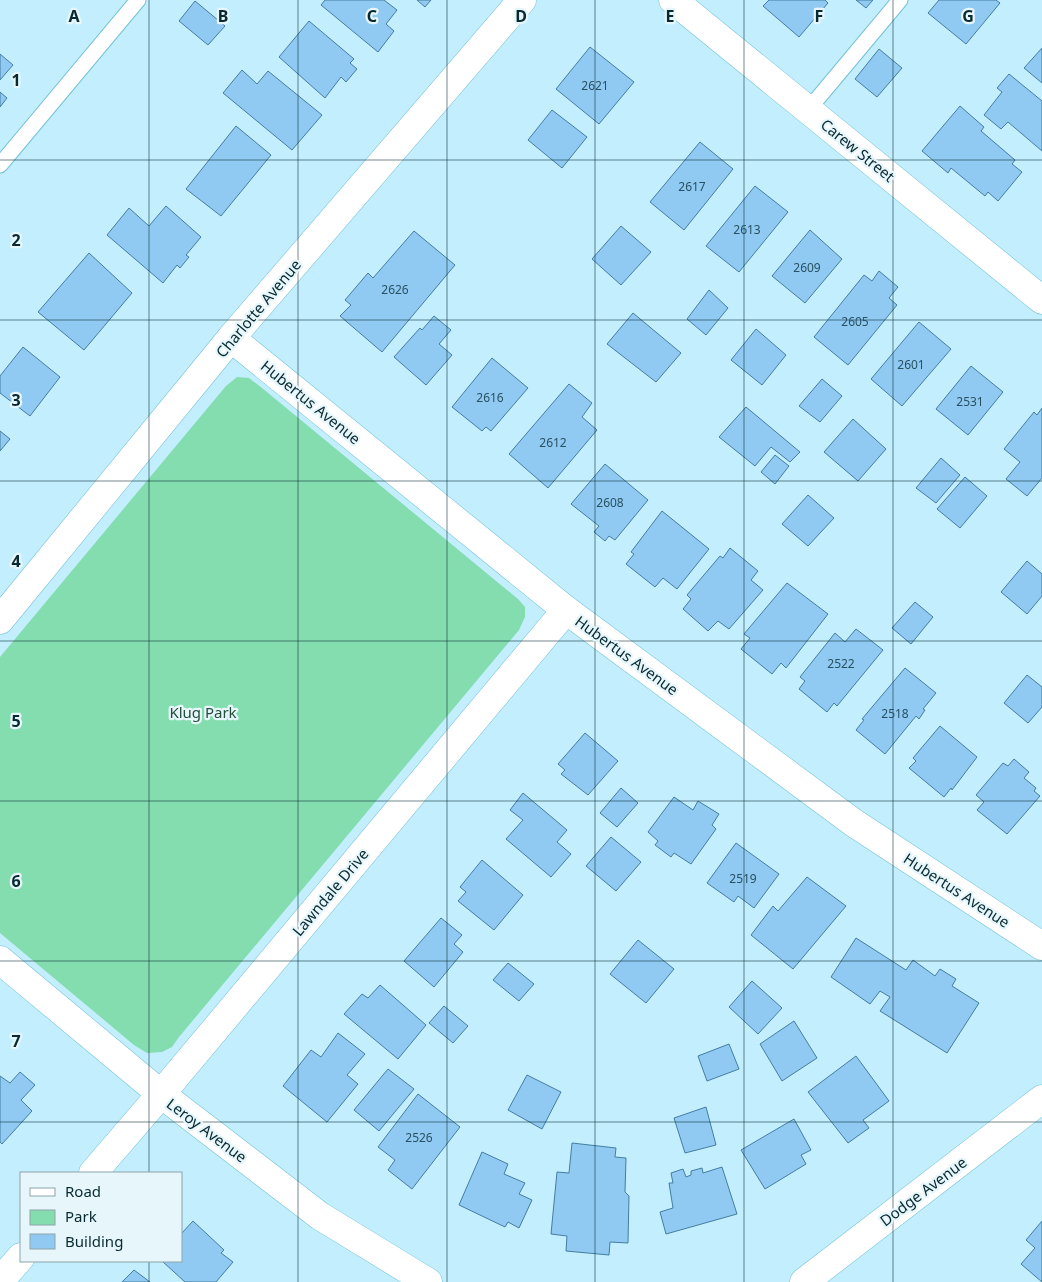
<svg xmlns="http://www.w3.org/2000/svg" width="1042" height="1282" viewBox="0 0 1042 1282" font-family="'Noto Sans',sans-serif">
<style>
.green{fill:#83ddae}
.building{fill:#90caf2;stroke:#457da2}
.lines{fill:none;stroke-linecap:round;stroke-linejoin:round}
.service-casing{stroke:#74c1d8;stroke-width:17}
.minor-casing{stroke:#74c1d8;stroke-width:29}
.service{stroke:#fff;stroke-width:15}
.minor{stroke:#fff;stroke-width:28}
.grid{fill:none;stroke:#062932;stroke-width:1;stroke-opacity:0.55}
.labels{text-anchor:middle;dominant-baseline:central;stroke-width:4.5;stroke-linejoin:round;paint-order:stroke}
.number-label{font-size:12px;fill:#285162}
.street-label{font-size:15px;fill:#062932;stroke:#e7f6fa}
.park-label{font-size:15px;fill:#234e39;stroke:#e7f6fa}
.grid-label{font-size:16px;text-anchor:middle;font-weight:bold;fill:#062932;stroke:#e7f6fa;stroke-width:4.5;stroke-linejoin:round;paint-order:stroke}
</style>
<rect width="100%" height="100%" fill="#c2eefd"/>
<polygon class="green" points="237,377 249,378 262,388 518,599 525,607 525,617 519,630 179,1037 172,1047 162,1052 147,1053 134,1045 0,933 0,657 226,386"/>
<g class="building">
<polygon points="325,0 384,0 397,10 386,24 394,31 378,52 321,5"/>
<polygon points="417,0 431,0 425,7"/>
<polygon points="769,0 825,0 828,3 799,37 763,6"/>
<polygon points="856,0 873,0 866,8"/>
<polygon points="939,0 996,0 1000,3 966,44 928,13"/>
<polygon points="195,1 225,26 208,45 179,21"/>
<polygon points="309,21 354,59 350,63 357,69 346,82 341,77 325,98 279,57"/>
<polygon points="590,47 634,82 599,124 556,89"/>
<polygon points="1042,48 1042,83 1024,68"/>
<polygon points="879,49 902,68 877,97 855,79"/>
<polygon points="0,54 13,65 0,80"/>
<polygon points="242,70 257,84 268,71 322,115 292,150 223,93"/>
<polygon points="1009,74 1042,101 1042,151 1008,122 1001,129 984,115 1002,92 997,88"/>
<polygon points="0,92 7,98 0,107"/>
<polygon points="960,106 984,127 981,131 1015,160 1012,164 1022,172 998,201 988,192 985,196 951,168 948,173 922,151"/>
<polygon points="552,110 587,137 562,168 528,140"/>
<polygon points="236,126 271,155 221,216 186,189"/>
<polygon points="700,142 733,169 684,230 650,202"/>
<polygon points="755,186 788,212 739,272 706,246"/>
<polygon points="166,206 201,237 186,255 189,257 180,268 177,265 163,283 107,235 129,208 149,226"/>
<polygon points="621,226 651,252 621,285 592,259"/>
<polygon points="810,230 842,259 805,303 772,276"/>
<polygon points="414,231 455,265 382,352 340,316 351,305 345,300 368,273 373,278"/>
<polygon points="89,253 132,293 84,350 38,312"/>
<polygon points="879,271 898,287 889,298 897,305 848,365 814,337 864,275 872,281"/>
<polygon points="709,290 728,308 706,335 687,319"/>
<polygon points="633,313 681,353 656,382 607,344"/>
<polygon points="434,316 451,330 439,344 452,355 426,385 394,357 420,328 422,330"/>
<polygon points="919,322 951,349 902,406 871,379"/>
<polygon points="756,329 786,355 762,385 731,360"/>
<polygon points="23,347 60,377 30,416 0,393 0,376"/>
<polygon points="492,358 528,388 491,431 486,427 482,431 452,407"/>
<polygon points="971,366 1003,392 968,435 936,409"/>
<polygon points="822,379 842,396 820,422 799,406"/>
<polygon points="569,384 592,403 582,417 597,430 548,488 509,454"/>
<polygon points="746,407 800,452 790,462 771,447 755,466 719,437"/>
<polygon points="1042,408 1042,478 1027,496 1006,479 1020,462 1004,449 1034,412 1037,415"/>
<polygon points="853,419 886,449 858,481 824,452"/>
<polygon points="0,431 10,439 0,451"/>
<polygon points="775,455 789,466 775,484 761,472"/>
<polygon points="941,458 960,475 936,503 916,488"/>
<polygon points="605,464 648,500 615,540 609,536 605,541 594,532 599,526 571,504"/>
<polygon points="965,477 987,496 960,528 937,509"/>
<polygon points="808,495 834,518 808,546 782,524"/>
<polygon points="662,511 709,549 677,589 663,578 655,587 626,564 634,554 631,552"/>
<polygon points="730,548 758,571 751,580 763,590 729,629 718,621 708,631 683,609 691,599 687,595 720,556 723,558"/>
<polygon points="1027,561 1042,574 1042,596 1027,614 1001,592"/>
<polygon points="787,583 828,614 786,668 781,663 772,674 741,649 750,638 744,634"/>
<polygon points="915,602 933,617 911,644 892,628"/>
<polygon points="856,629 883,650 837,706 834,703 827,712 799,689 805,681 800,677 835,633 845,642"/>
<polygon points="905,668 936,693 923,709 925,710 919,719 916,716 885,754 856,730 864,720 862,719"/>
<polygon points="1027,675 1042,687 1042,707 1028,723 1004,703"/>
<polygon points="940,726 977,757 952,790 951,788 944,797 909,768 916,761 913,758"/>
<polygon points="585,733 618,761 588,795 561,774 565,770 558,764"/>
<polygon points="1014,759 1029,772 1024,778 1036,788 1034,791 1040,796 1007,834 977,810 984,802 976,795 1003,763 1008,766"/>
<polygon points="621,788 638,803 617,827 600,813"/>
<polygon points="523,793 567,830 557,842 571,854 551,877 506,839 523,820 510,810"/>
<polygon points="674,797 693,810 698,801 719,814 712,825 716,829 691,864 674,853 671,857 655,845 658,841 648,832"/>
<polygon points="611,837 641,862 616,891 586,866"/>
<polygon points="736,843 779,874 754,908 738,896 734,902 707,883"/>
<polygon points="482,860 523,895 494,930 458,901 466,892 460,887"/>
<polygon points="807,877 846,906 793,969 751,935 773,906 778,911"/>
<polygon points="441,918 462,935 454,944 463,952 434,987 404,961"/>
<polygon points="856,938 906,970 913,960 935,976 940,969 956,979 952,986 979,1003 947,1053 880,1011 890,997 880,991 870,1004 831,977"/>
<polygon points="638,940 674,969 646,1003 610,974"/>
<polygon points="508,963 534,984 519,1001 493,980"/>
<polygon points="752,981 782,1008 758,1034 729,1007"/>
<polygon points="380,985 426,1025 398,1059 344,1014 362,994 368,998"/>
<polygon points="444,1006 468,1026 453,1043 429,1023"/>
<polygon points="794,1021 817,1058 782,1081 760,1044"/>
<polygon points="338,1033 365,1054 347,1075 358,1084 327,1122 283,1086 311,1050 321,1057"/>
<polygon points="729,1044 739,1069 707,1081 698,1056"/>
<polygon points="856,1056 889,1101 863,1120 869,1128 848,1143 808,1092"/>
<polygon points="388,1069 414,1089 379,1131 354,1110"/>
<polygon points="20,1072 35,1085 21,1100 32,1111 2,1144 0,1142 0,1076 10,1083"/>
<polygon points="527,1075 561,1092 542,1129 508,1110"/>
<polygon points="418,1094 460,1127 412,1189 388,1170 395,1160 378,1147"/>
<polygon points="706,1107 716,1145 685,1153 674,1118"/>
<polygon points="794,1119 811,1150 801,1155 806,1164 765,1189 741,1150"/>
<polygon points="572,1143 616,1148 615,1157 626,1158 625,1192 629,1196 628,1243 610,1242 609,1255 566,1251 567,1236 551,1234 557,1172 569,1173"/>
<polygon points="482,1152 508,1164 504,1174 525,1183 519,1194 532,1200 519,1228 508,1222 505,1227 459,1205"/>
<polygon points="722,1167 737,1214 666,1234 660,1212 673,1208 669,1183 673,1183 671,1173 683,1169 686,1177 691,1175 691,1171 702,1168 703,1173"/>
<polygon points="193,1221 224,1250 221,1253 233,1262 216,1282 185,1282 162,1261 181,1261 181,1234"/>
<polygon points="1042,1221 1042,1282 1021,1264 1035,1248 1026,1240"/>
<polygon points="134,1270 150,1282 122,1282"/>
</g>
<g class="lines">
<defs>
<g id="service">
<polyline points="808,110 900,0"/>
<polyline points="0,165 138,0"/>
</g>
<g id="minor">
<polyline points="673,0 1042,300"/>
<polyline points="231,338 566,610 854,823 1042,946"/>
<polyline points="0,620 231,338 522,0"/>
<polyline points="0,960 161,1094 320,1216 428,1282"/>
<polyline points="93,1173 161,1094 566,610"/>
<polyline points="0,1281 21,1257"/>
<polyline points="804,1282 1042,1099"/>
</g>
</defs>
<use href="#service" class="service-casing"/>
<use href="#minor" class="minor-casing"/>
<use href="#service" class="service"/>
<use href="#minor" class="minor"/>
</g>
<path class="grid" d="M149,0V1173M298,0V1282M447,0V1282M595,0V1282M744,0V1282M893,0V1282M0,160H1042M0,320H1042M0,481H1042M0,641H1042M0,801H1042M0,961H1042M0,1122H1042M149,1261V1282"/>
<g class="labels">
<g class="number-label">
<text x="595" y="85">2621</text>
<text x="692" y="186">2617</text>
<text x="747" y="229">2613</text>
<text x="807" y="267">2609</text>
<text x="395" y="289">2626</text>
<text x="855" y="321">2605</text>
<text x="911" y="364">2601</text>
<text x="490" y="397">2616</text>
<text x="970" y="401">2531</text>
<text x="553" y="442">2612</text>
<text x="610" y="502">2608</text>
<text x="841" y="663">2522</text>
<text x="895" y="713">2518</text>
<text x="743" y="878">2519</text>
<text x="419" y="1137">2526</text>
</g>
<g class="street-label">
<text transform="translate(858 150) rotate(39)">Carew Street</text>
<text transform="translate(258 308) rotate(-50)">Charlotte Avenue</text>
<text transform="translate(311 402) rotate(39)">Hubertus Avenue</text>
<text transform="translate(627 655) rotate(36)">Hubertus Avenue</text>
<text transform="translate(957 890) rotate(33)">Hubertus Avenue</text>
<text transform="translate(330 892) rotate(-50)">Lawndale Drive</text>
<text transform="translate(207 1130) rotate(37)">Leroy Avenue</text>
<text transform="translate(923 1191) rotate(-37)">Dodge Avenue</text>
</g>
<g class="park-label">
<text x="203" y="712">Klug Park</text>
</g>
</g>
<g class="grid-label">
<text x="74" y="22">A</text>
<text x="223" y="22">B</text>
<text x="372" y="22">C</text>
<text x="521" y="22">D</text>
<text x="670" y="22">E</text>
<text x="819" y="22">F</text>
<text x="968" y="22">G</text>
<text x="16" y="86">1</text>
<text x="16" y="246">2</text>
<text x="16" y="406">3</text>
<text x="16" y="567">4</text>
<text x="16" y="727">5</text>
<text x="16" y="887">6</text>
<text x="16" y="1047">7</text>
</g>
<rect x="20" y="1172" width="162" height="90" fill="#e7f6fa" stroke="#8da4aa"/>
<rect x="30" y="1188" width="25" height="8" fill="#ffffff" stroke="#8da4aa"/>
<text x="65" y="1197" font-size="15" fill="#062932">Road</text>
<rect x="30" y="1210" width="25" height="15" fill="#83ddae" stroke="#8da4aa"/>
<text x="65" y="1222" font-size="15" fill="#062932">Park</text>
<rect x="30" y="1234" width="25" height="15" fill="#90caf2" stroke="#8da4aa"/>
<text x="65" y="1247" font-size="15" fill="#062932">Building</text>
</svg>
